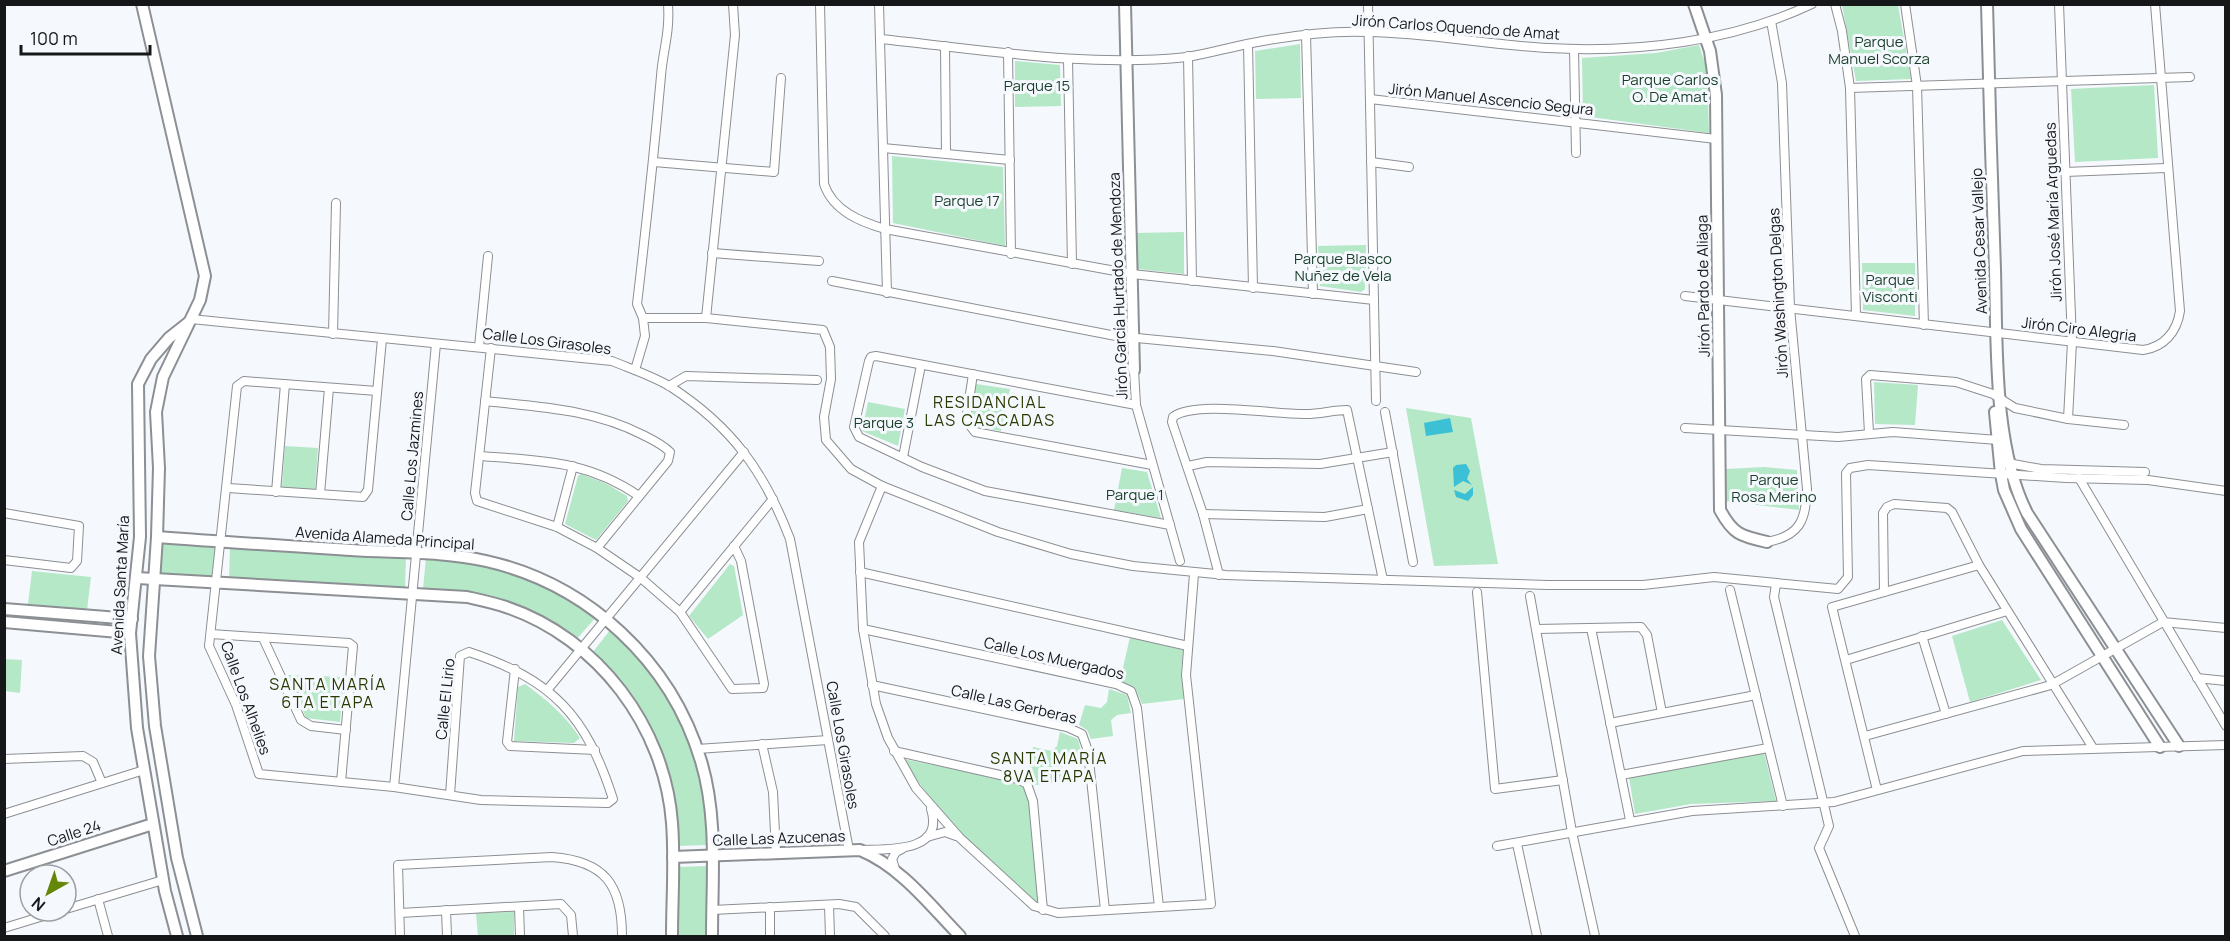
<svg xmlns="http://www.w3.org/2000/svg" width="2230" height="941" viewBox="0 0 2230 941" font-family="Manrope,sans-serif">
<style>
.green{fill:#b4e8c7}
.water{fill:#3cc0d5}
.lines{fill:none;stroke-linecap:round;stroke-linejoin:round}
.street-casing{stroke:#8c8f93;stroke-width:10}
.secondary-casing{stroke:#8c8f93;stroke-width:14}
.street{stroke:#fff;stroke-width:8}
.secondary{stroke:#fff;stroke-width:10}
.labels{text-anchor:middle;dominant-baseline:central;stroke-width:6;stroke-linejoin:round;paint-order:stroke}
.street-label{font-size:15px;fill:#161719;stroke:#f5f8fd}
.park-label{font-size:15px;fill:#193f2a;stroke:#f5f8fd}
.neighbourhood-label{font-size:16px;letter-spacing:1.5px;fill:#293a01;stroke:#f5f8fd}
</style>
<rect width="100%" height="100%" fill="#f5f8fd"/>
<g class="green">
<polygon points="1842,5 1898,5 1911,79 1856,81"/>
<polygon points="1300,44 1301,98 1256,99 1255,51"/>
<polygon points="1699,45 1707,69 1709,133 1583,116 1582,58 1656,53"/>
<polygon points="1015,61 1060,65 1061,106 1015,107"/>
<polygon points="2154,85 2158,158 2075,162 2071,89"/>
<polygon points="892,156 1003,167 1005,246 893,223"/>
<polygon points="1184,232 1184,274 1138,269 1137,233"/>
<polygon points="1366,245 1365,289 1361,292 1320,286 1318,246"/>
<polygon points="1862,263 1915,263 1915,316 1863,310"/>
<polygon points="1874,382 1918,385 1915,425 1875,424"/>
<polygon points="976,384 1010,389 1001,431 975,426 971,423"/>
<polygon points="868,402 905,409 898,446 862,431"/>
<polygon points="1406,408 1471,418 1498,564 1434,566"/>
<polygon points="285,446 318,448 315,490 282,487"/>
<polygon points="1764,467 1797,470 1799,510 1725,501 1726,469"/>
<polygon points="1122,468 1147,472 1161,518 1114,510"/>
<polygon points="581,474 605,483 627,496 628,501 596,540 565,524 578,476"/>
<polygon points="161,542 216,546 214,579 159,575"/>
<polygon points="230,546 406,556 405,589 229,578"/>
<path d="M426,558C497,562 537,580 596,617L576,640L468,592L423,589Z"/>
<polygon points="730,564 734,566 743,615 708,639 689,616"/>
<polygon points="32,571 91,577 87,610 28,604"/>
<polygon points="2002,620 2041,680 1970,702 1952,636"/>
<path d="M611,629C625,643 640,657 652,673C690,722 707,783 708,845L678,846L657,743L592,653Z"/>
<polygon points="1130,637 1183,650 1181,672 1184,699 1142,704 1135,688 1120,681"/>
<polygon points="4,659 22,660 20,693 5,691"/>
<polygon points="288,675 344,677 340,722 306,718"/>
<path d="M525,684C547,700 565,715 580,738L574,743L514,741L518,687Z"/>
<polygon points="1109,689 1127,695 1131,713 1117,715 1111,720 1113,736 1091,739 1087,730 1079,725 1085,705 1101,708 1107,702"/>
<polygon points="1060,732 1078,739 1082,756 1068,758 1062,764 1064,782 1035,785 1027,776 1033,747 1052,751 1057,746"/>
<polygon points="1764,752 1776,801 1691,804 1635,814 1629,777"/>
<path d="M903,759L1013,781L1023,786L1029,800L1038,904C988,860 937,815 903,759Z"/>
<polygon points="708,866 708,936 677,936 676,867"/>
<polygon points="514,912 514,936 478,936 476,913"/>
</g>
<g class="water">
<polygon points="1450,418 1453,432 1426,436 1424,423"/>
<polygon points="1466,464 1470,471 1467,479 1472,485 1463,481 1454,487 1453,468 1456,465"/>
<polygon points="1473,487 1473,495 1468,501 1456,497 1454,490 1465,494"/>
</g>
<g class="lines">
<defs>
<g id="street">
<path d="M820,4L824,184C833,211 861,222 885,229L1132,274L1374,300"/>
<polyline points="879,4 887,293"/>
<polyline points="1368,4 1376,401"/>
<polyline points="1835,4 1842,31 1850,88 1856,315"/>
<polyline points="1905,4 1917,86 1924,325"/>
<polyline points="2059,4 2072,342 2068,419"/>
<polyline points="1306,34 1313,294"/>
<path d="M880,39C981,49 1085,68 1187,57C1207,54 1227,48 1247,44C1287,36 1328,30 1369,32C1429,33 1488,45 1548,48C1636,53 1732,42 1812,4"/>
<polyline points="1248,44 1253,288"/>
<polyline points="945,46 946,154"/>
<polyline points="1574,49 1576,153"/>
<polyline points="1008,52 1011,254"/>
<polyline points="1188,56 1192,281"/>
<polyline points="1068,59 1072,264"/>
<polyline points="1850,88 2190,77"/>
<polyline points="1370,99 1716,139"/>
<polyline points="883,148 1010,160"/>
<polyline points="654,162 774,172 781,78"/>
<polyline points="1371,162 1409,167"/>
<polyline points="2065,172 2166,168"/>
<polyline points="712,253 819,261"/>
<polyline points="832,281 1116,336 1273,351 1416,372"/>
<path d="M1685,296L2143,350C2164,347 2177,332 2180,311L2155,4"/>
<polyline points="643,318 706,318 823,330 830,347 831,379 824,417 826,440 851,469 882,486 998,532 1071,554 1133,566 1226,575 1548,585 1643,585 1714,577 1838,589 1848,577 1846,473 1850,468 1868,465 2066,478 2148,480 2226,491"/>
<polyline points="706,318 735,35 733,4"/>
<path d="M191,319L612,361C631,369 653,376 671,387C732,427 764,471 790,539L849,850"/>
<polyline points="333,334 336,203"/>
<polyline points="479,347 488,256"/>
<polyline points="491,348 475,493 477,501 557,527 597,548 641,578 680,612 732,689 763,688 764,684 741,561 734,546"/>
<path d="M635,370L645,336L643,318L637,304C646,228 654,153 661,76C663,49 670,34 668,4"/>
<polyline points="1134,370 1136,405 1180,561"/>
<polyline points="973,374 966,420 975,432 1152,465"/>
<polyline points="669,386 686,376 817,380"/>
<path d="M377,391L244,381L237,386L209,646L236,705L259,774L394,787L481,800L608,803L613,799C586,715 553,680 469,652L460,656L450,795"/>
<path d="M485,401C540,407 592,409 643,435C653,440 662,444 670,452L668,461L597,548"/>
<polyline points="1136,405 876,356 871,357 869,361 854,427 859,437 922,467 985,491 1170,525"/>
<polyline points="1385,412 1413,562"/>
<polyline points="1685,428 1838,437 1893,432 1998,440"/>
<polyline points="1869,433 1866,379 1870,375 1956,382 1993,394 2015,408 2068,419 2124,425"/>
<path d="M480,456C541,461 587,460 639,496"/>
<polyline points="903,457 921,365"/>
<polyline points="2008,463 2041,469 2145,472"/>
<polyline points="1188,466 1207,462 1320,464 1393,452"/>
<polyline points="2079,478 2226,726"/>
<polyline points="882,486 859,542 863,629 876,704 888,738 916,788 960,838 1034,906 1058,913 1211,904 1186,675 1194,574"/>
<polyline points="228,488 363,497 368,490 382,339"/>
<polyline points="276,492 285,384"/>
<polyline points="320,494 329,388"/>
<polyline points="4,513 79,526 77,561 71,568 4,560"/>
<polyline points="1203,514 1325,517 1368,509"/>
<polyline points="557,527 573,466"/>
<path d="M1767,542C1800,536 1806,520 1807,489L1790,308L1782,83L1771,21"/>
<polyline points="860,572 1188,646"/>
<path d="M1219,575L1203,514L1172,422L1173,417C1195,400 1276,415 1306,414C1320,414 1334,410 1347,410L1383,580"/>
<polyline points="1776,584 1774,597 1829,826 1819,848 1855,936"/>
<polyline points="1730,590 1783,806"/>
<polyline points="1477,592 1495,789 1563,780"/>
<polyline points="1884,592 1883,513 1887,507 1894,504 1947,508 1952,512 1979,565 2093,748"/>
<polyline points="1530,596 1572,832 1595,936"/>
<polyline points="680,612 773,499"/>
<polyline points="1591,628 1630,820"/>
<polyline points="863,629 1116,684 1131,691 1137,708 1159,907"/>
<polyline points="1536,629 1641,627 1647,635 1662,713"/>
<polyline points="211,634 349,643 353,646 341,782"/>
<polyline points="1922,636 1946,714"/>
<polyline points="263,638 301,720 311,726 346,730"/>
<polyline points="1846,660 2007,611"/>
<polyline points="515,669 507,742 510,746 595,750"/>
<polyline points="2197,678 2226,681"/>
<polyline points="872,685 1067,727 1082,734 1088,751 1105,910"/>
<polyline points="548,689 744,452"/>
<polyline points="1610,723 1756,695"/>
<polyline points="1865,736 2051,685 2163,622 2226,628"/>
<polyline points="762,744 773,792 776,853"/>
<polyline points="697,749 828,740"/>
<polyline points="894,751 1018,779 1027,784 1033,801 1043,910"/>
<polyline points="4,759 83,756 93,762 102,783"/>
<polyline points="1621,775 1768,748"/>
<polyline points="394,787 436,344"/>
<polyline points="1877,790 1832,607 1979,565"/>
<polyline points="4,814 144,770"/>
<polyline points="927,837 945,832 956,836"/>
<polyline points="1517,844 1537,936"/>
<polyline points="1497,846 1692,811 1834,802 2023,751 2226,745"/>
<path d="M861,850C888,849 945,853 931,809"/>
<polyline points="895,869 892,859 896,852 902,849"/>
<polyline points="98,899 108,936"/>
<polyline points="829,905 830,936"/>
<polyline points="519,907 520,936"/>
<polyline points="770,907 770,936"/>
<polyline points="66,909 163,880"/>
<polyline points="446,910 447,936"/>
<polyline points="712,910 839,904 856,907 885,936"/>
<polyline points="400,913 561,904 571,915 573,936"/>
<polyline points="4,928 60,911"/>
<path d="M400,936L398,865L552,857C605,861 622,885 622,936"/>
</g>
<g id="secondary">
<polyline points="142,4 205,276 200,300 163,377 156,412 159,468 157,537 149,656 155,726 177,858 197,936"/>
<polyline points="1125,4 1134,370"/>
<path d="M1694,4L1710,51L1716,95L1720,510C1733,534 1740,536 1767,542"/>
<path d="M1987,4C1989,93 1992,181 1995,270C1997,344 1993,446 2027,513L2179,746"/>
<polyline points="1995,412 2001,474 2004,490 2021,529 2160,747"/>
<path d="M157,537C222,542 287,546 351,550C396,553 443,551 486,561C588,584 671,661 701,761C718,817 712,878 712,936"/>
<path d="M137,578L467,597C480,600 494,603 506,607C598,638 665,727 672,823C675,860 672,899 672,936"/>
<polyline points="4,609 132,619"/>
<polyline points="4,622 130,633"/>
<path d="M673,857L860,850C901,867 929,904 960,936"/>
<polyline points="4,871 153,824"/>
<polyline points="177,936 165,891 137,728 130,633 140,537 138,384 151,359 169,338 188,323"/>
</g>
</defs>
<use href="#street" class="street-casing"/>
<use href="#secondary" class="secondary-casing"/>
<use href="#street" class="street"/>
<use href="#secondary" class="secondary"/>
</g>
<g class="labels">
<g class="street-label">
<text transform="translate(1456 27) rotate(4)">Jirón Carlos Oquendo de Amat</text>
<text transform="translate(1491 99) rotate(6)">Jirón Manuel Ascencio Segura</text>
<text transform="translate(2053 212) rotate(-92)">Jirón José María Arguedas</text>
<text transform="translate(1979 241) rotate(-92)">Avenida Cesar Vallejo</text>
<text transform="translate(1118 286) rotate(-92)">Jirón García Hurtado de Mendoza</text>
<text transform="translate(1703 286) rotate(-91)">Jirón Pardo de Aliaga</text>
<text transform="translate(1778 293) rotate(-93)">Jirón Washington Delgas</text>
<text transform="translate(2079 329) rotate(7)">Jirón Ciro Alegria</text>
<text transform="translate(547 341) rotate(7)">Calle Los Girasoles</text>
<text transform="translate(412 456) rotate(-85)">Calle Los Jazmines</text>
<text transform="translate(385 538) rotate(4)">Avenida Alameda Principal</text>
<text transform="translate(120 585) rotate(-87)">Avenida Santa María</text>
<text transform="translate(1054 658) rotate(13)">Calle Los Muergados</text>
<text transform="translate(246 698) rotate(70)">Calle Los Alhelies</text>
<text transform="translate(445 699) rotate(-84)">Calle El Lirio</text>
<text transform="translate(1014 704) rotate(13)">Calle Las Gerberas</text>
<text transform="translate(843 745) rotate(80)">Calle Los Girasoles</text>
<text transform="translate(74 833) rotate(-18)">Calle 24</text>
<text transform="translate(779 838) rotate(-2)">Calle Las Azucenas</text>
</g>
<g class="park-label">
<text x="1879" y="41">Parque<tspan x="1879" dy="17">Manuel Scorza</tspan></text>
<text x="1670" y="79">Parque Carlos<tspan x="1670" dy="17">O. De Amat</tspan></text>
<text x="1037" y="85">Parque 15</text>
<text x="967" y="200">Parque 17</text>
<text x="1343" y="258">Parque Blasco<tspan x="1343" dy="17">Nuñez de Vela</tspan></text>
<text x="1890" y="279">Parque<tspan x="1890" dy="17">Visconti</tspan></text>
<text x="884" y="422">Parque 3</text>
<text x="1774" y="479">Parque<tspan x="1774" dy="17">Rosa Merino</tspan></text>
<text x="1135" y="494">Parque 1</text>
</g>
<g class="neighbourhood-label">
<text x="990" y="402">RESIDANCIAL<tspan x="990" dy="18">LAS CASCADAS</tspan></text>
<text x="328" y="684">SANTA MARÍA<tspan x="328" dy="18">6TA ETAPA</tspan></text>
<text x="1049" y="758">SANTA MARÍA<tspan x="1049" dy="18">8VA ETAPA</tspan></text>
</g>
</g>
<rect width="2230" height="941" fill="none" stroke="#161719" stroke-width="12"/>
<g transform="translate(48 893) rotate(220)"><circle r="28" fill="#f5f8fd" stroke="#9c9ea2" stroke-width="1.5"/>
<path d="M0-4.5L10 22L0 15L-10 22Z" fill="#648707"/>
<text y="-9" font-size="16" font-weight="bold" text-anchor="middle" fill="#161719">N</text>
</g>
<path d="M21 45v9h129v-9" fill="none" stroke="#161719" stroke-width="3"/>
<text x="30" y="45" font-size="18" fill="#161719" stroke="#f5f8fd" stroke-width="4.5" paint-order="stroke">100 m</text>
</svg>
